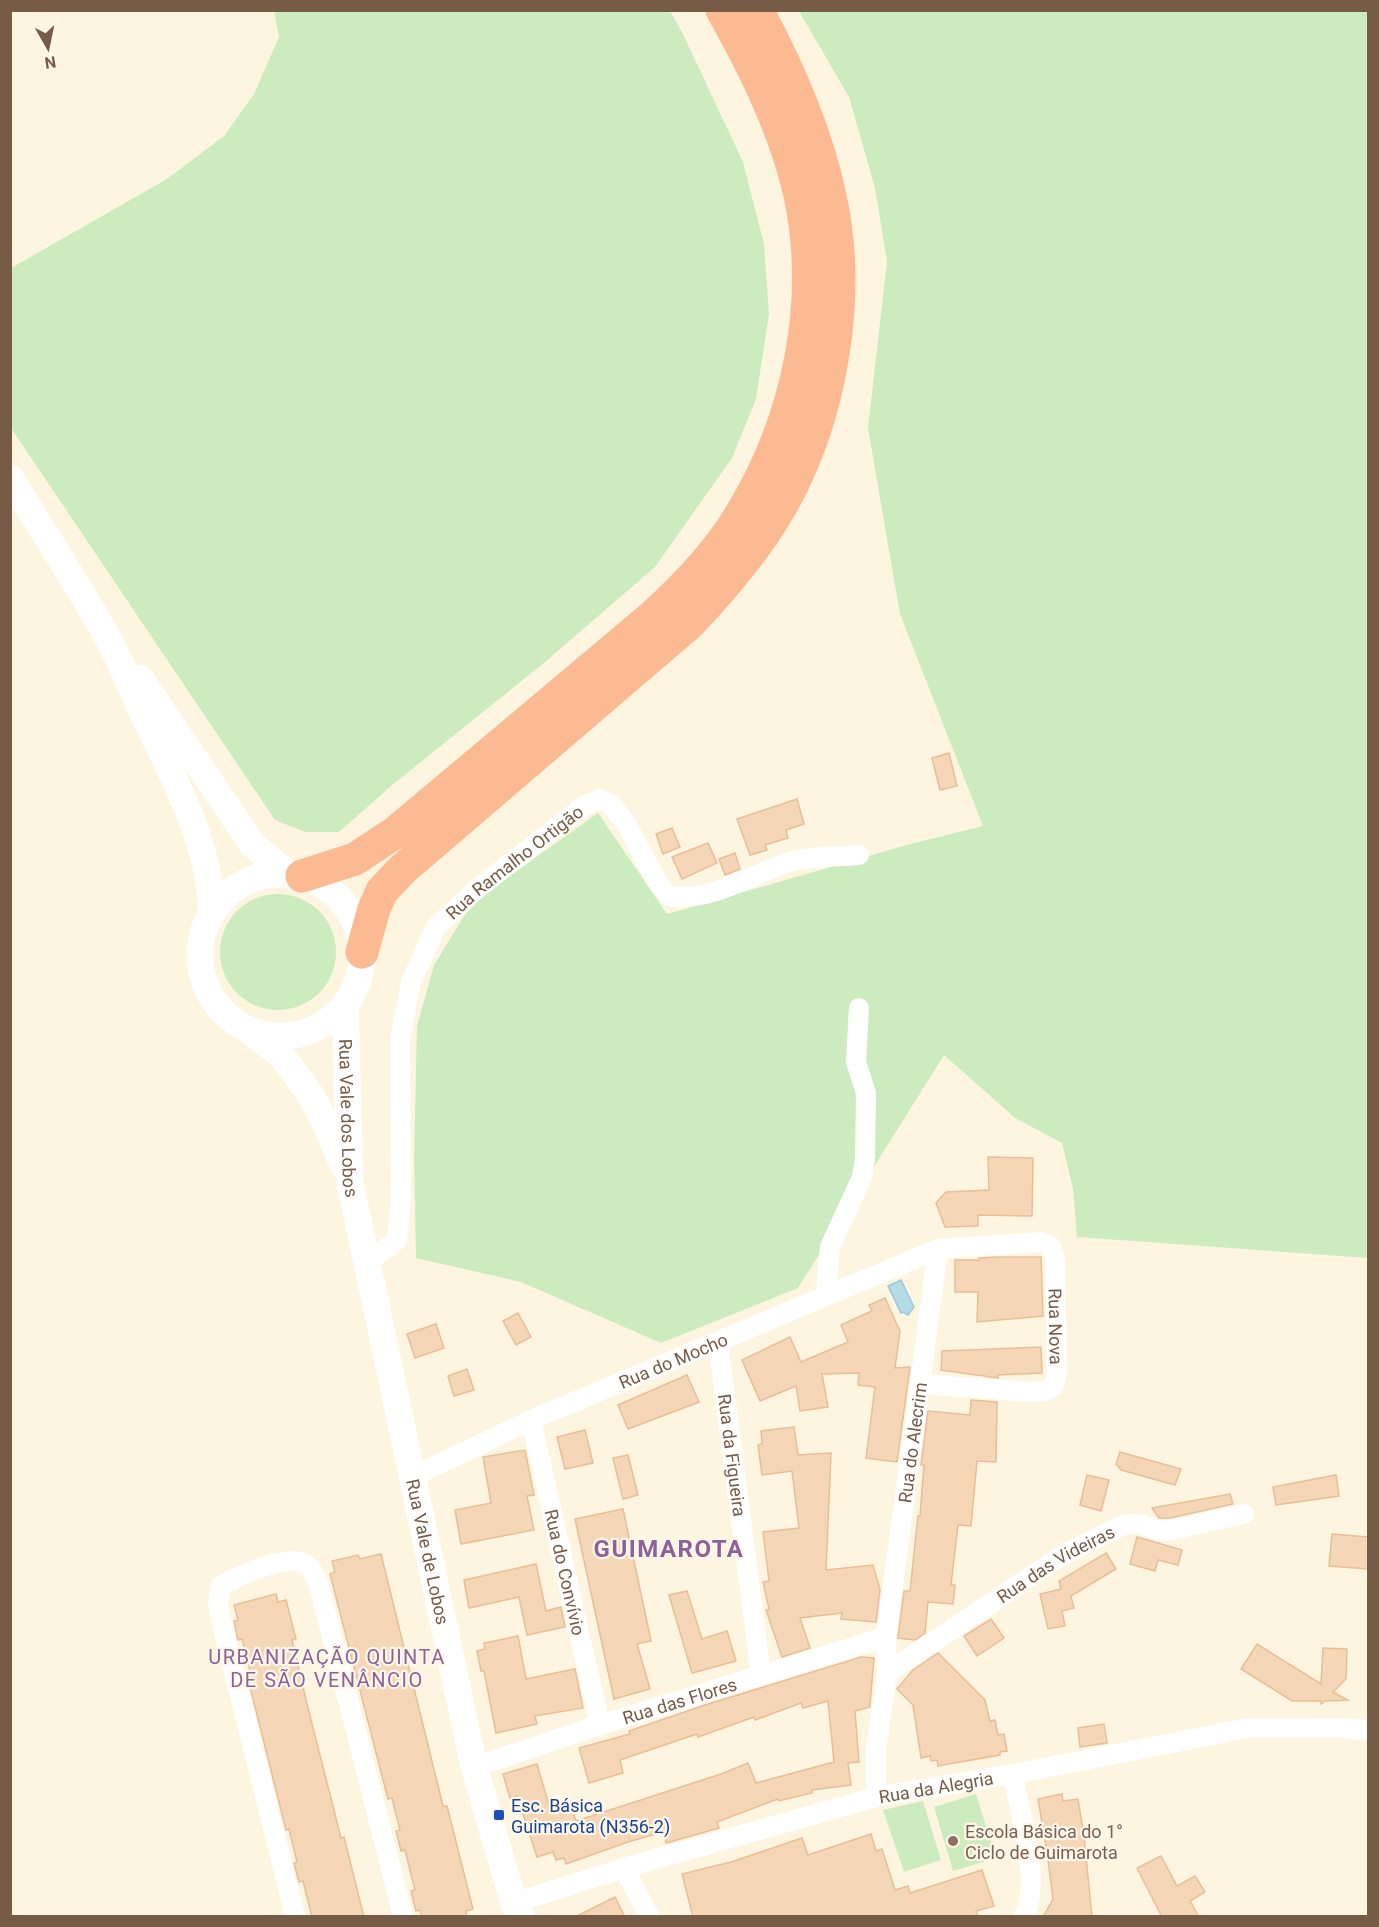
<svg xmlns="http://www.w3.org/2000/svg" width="1379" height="1927" viewBox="0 0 1379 1927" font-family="Roboto,sans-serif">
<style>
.green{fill:#ccecbf}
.water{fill:#b4dbe8;stroke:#9acada;stroke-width:1.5}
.building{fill:#f5d6b7;stroke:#e8be96;stroke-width:1.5}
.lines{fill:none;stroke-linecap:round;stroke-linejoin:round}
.minor{stroke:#fff;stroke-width:20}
.secondary{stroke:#fff;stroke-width:27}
.motorway{stroke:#fcba93;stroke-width:33}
.transit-dot{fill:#1a4fb4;stroke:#fff8e8;stroke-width:2}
.education-dot{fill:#8d6e63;stroke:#fff8e8;stroke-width:2}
.labels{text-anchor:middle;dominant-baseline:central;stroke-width:4.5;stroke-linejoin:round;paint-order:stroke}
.street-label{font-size:18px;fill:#765c46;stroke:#fff8e8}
.transit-label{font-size:18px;fill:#164399;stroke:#fff8e8;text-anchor:start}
.education-label{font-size:18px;fill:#785e54;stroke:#fff8e8;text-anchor:start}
.neighbourhood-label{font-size:20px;letter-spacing:1.5px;fill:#8d619a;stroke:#fff8e8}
.district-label{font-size:24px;font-weight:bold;letter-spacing:1.5px;fill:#8d619a;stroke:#fff8e8}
</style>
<rect width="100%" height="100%" fill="#fef5e1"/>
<g class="green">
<polygon points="274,11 670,11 682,32 743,162 764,244 769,314 756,399 732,458 655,567 545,662 391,786 339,832 305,832 275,820 11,428 11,268 167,179 224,136 254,94 279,37"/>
<polygon points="799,11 1368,11 1368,1258 1077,1237 1073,1189 1062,1143 1015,1118 944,1055 798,1288 661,1343 521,1282 416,1258 414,1159 417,1026 434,965 464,916 486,893 598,813 667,914 910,844 983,826 900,614 868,428 887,261 875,188 849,97"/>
<circle cx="278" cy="952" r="58"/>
<polygon points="976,1794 996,1858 953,1871 934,1807"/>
<polygon points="923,1801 941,1860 904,1872 883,1810"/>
</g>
<polygon class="water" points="901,1280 914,1307 908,1315 903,1312 901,1313 888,1286"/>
<g class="building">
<polygon points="949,753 957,786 940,790 932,758"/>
<polygon points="797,799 804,824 786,830 788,838 765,845 767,850 750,855 737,819"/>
<polygon points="672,828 680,847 663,854 656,834"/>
<polygon points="708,843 717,863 682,879 672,857"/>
<polygon points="735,853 740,869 725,875 719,859"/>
<polygon points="988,1157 1033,1158 1032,1216 978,1215 978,1226 945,1227 936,1203 946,1192 989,1190"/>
<polygon points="1000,1257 1041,1257 1043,1316 977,1322 978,1292 955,1292 955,1260 979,1260 979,1258"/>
<polygon points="885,1298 900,1331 895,1368 910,1367 897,1462 866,1458 875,1387 858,1385 859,1373 822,1374 828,1407 800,1411 796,1386 760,1401 742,1360 790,1337 801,1362 848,1342 841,1325 872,1311 869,1305"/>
<polygon points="518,1313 531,1337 516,1345 503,1321"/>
<polygon points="436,1324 444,1348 415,1358 407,1334"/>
<polygon points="1041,1347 1042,1373 998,1375 998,1378 941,1370 942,1351"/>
<polygon points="467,1369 474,1390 454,1396 448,1376"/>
<polygon points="687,1375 699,1402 628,1429 618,1405"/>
<polygon points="971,1400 997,1402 996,1462 977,1461 971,1526 958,1525 951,1585 955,1585 953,1604 928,1602 925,1633 915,1640 898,1638 904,1591 910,1591 918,1516 920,1516 924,1465 921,1465 928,1411 970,1415"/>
<polygon points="794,1427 798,1455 831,1453 826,1570 873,1565 880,1589 876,1622 841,1619 842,1613 800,1618 810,1648 782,1657 766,1610 769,1609 763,1582 769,1581 763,1532 799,1528 792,1471 762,1475 758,1445 762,1444 761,1431"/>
<polygon points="585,1430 593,1463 565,1469 557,1437"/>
<polygon points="525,1450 534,1495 527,1496 534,1530 461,1544 455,1510 491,1503 483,1457"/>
<polygon points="1120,1452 1181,1469 1175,1485 1121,1470 1116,1464"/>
<polygon points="628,1455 638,1495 623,1499 613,1458"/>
<polygon points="1087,1475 1109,1480 1101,1511 1080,1505"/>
<polygon points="1336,1475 1339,1496 1276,1505 1273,1487"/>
<polygon points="1230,1494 1233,1504 1170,1518 1159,1518 1152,1508"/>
<polygon points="623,1509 651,1641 637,1644 650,1689 614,1699 575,1519"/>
<polygon points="1332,1534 1368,1537 1368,1569 1329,1566"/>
<polygon points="1137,1537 1182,1550 1178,1565 1158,1560 1155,1571 1130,1564"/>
<polygon points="1106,1553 1116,1569 1071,1596 1074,1608 1062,1611 1065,1626 1048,1629 1040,1594 1061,1589 1059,1581"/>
<polygon points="381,1554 443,1806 447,1806 473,1909 466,1911 467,1917 422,1917 420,1910 416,1911 411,1891 415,1890 405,1850 401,1851 396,1831 400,1830 392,1798 388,1799 330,1574 335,1572 332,1561 358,1555 360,1559"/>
<polygon points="536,1564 546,1611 561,1607 565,1627 527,1635 519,1597 469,1608 464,1580"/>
<polygon points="687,1591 702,1639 727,1631 736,1661 692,1673 669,1595"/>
<polygon points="276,1594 278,1602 286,1600 296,1639 292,1640 308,1708 341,1838 344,1837 364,1917 312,1917 303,1881 299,1882 294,1863 297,1862 289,1829 286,1830 246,1671 250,1670 242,1639 238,1640 234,1621 238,1620 234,1605"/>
<polygon points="991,1619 1004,1638 977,1656 964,1636"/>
<polygon points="518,1636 526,1679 575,1669 583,1708 535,1716 537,1724 496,1733 484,1671 481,1671 477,1651 485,1649 484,1643"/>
<polygon points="1257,1644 1321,1684 1323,1648 1347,1649 1346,1679 1333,1692 1348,1700 1325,1701 1321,1704 1321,1701 1292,1701 1241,1669"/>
<polygon points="938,1653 985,1700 990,1721 995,1720 998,1735 1004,1734 1007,1751 1000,1752 1000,1755 938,1766 937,1760 931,1761 930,1756 921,1758 913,1705 897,1689 913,1670"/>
<polygon points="861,1657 874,1658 870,1704 870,1707 855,1711 859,1762 848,1763 851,1785 812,1790 812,1793 779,1801 778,1799 717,1822 719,1828 666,1843 663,1832 628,1842 566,1864 564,1858 556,1860 553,1852 537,1857 517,1796 510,1798 503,1774 537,1764 550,1809 570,1802 576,1821 721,1774 748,1763 756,1783 834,1762 828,1701 803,1708 801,1703 755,1720 754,1717 698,1737 697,1734 620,1760 623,1773 589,1783 579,1748 630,1734 629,1731 705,1705"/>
<polygon points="1104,1724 1107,1743 1080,1747 1078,1728"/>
<polygon points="1062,1794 1063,1801 1078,1799 1084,1836 1092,1917 1043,1917 1053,1899 1047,1852 1038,1799"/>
<polygon points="871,1834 876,1851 882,1849 895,1890 908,1886 910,1893 982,1870 994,1906 976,1911 978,1917 693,1917 682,1874 731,1862 802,1838 808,1855"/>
<polygon points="1161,1856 1177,1886 1195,1876 1205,1892 1190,1901 1199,1917 1162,1917 1137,1868"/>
<polygon points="615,1897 625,1917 575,1917"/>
</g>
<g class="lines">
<g class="minor">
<path id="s1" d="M366,1263L397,1240L401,1196L400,1040L411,982L436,927L477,889L584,806L599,799L612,805L628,827L656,880L669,896C710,902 751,875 789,862C809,856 838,857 859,855"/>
<polyline points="826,1296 830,1247 862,1177 865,1159 866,1093 856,1062 859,1008"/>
<path id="s2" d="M718,1342L761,1675"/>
<path id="s3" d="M531,1420L600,1725"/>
<path id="s4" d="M412,1477L531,1420L938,1249L1042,1242L1051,1247L1055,1259L1057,1374L1054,1386L1045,1391L1028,1392L920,1384"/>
<path id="s5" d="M887,1673L1061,1556L1121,1526L1130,1524H1140L1161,1531L1172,1530L1244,1514"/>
<path id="s6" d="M474,1767L600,1725L886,1637"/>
<path d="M1013,1774C1019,1810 1042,1886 1024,1916"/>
<path id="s7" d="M876,1797V1750L887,1673L886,1637L938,1249"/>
<polyline points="624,1868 649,1916"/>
<path id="s8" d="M514,1903L624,1868L876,1797L1013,1774L1248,1728H1345L1368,1731"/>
<path d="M295,1916L221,1620L218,1602L221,1586C237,1576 285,1555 303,1563C312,1567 316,1577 319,1586L403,1916"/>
</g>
<g class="secondary">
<path d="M10,478C43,531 77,583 108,638C122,664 133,693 146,720C176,782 209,842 212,912"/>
<polyline points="140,678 252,844 288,874"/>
<circle cx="281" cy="955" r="81"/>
<path id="s9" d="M345,1004L350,1183L474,1767L514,1903L521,1916"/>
<polyline points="251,1032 281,1055 312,1097 324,1120 343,1165"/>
</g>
<g class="motorway">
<path d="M302,876L355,859L396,832L652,617C685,587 718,553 741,514C798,420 823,304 800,195C786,132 754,66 722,10"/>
<path d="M362,952L374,909L382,891L403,869L690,623C725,586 759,546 784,501C832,413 852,294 830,196C816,131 789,69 757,10"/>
</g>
</g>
<rect class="transit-dot" x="493" y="1809" width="12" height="12" rx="3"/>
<circle class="education-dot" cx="953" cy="1841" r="6"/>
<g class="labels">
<g class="street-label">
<text stroke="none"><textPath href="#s1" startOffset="460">Rua Ramalho Ortigão</textPath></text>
<text stroke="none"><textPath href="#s9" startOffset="114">Rua Vale dos Lobos</textPath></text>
<text stroke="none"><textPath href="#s4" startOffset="768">Rua Nova</textPath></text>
<text stroke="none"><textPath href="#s4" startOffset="286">Rua do Mocho</textPath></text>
<text stroke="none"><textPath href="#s7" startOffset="357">Rua do Alecrim</textPath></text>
<text stroke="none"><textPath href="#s2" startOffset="114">Rua da Figueira</textPath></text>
<text stroke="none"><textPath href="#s9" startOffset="556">Rua Vale de Lobos</textPath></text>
<text stroke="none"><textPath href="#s5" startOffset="201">Rua das Videiras</textPath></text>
<text stroke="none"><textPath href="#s3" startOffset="156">Rua do Convívio</textPath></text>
<text stroke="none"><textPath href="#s6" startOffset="216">Rua das Flores</textPath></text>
<text stroke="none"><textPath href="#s8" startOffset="438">Rua da Alegria</textPath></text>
</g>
<g class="transit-label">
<text x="511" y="1805">Esc. Básica<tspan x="511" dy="21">Guimarota (N356-2)</tspan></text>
</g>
<g class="education-label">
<text x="965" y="1831">Escola Básica do 1°<tspan x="965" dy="21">Ciclo de Guimarota</tspan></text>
</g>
<g class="neighbourhood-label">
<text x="327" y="1657">URBANIZAÇÃO QUINTA<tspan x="327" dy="23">DE SÃO VENÂNCIO</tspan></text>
</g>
<g class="district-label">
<text x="669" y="1549">GUIMAROTA</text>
</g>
</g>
<rect width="1379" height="1927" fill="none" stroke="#765c46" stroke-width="24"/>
<g transform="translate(48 48) rotate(171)" stroke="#fff8e8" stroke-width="4.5" paint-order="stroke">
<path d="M0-4.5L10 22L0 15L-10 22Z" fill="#765c46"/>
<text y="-9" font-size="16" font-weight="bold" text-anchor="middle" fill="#765c46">N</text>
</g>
</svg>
